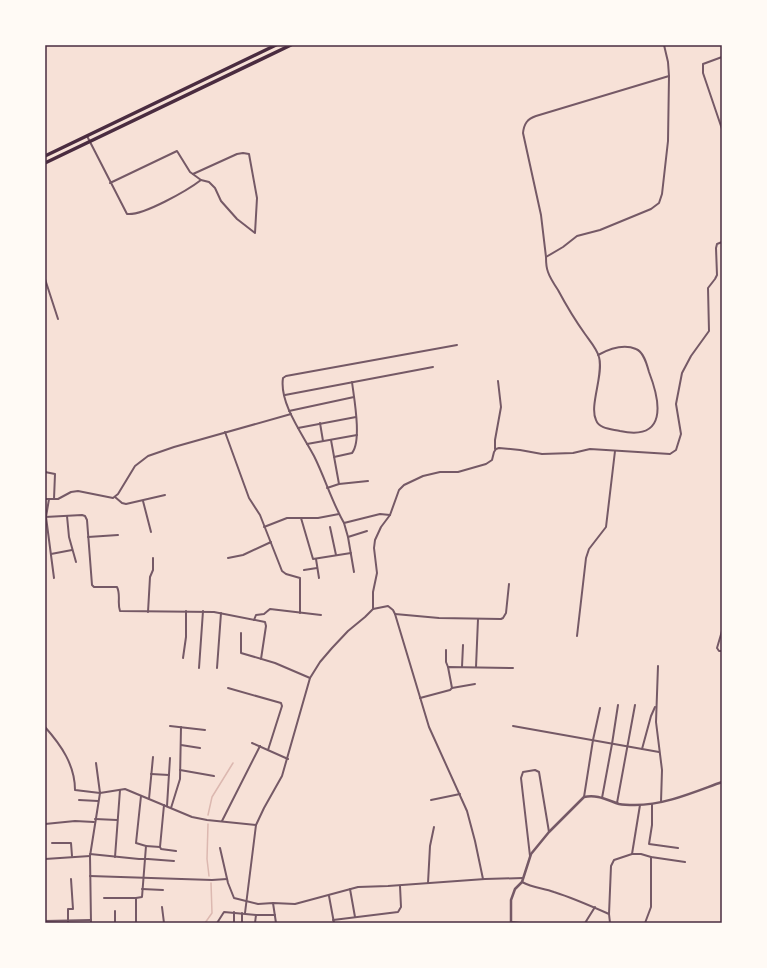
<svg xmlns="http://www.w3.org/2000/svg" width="767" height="968" viewBox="0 0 767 968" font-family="'PT Serif',serif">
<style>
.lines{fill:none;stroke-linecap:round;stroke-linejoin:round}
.stream{stroke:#dcb8b0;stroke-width:1.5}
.minor{stroke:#755966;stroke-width:2}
.tertiary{stroke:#755966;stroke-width:2.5}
.primary{stroke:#4a2c40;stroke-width:3.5}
.neatline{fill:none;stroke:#4a2c40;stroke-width:1.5}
</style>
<rect width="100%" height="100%" fill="#f7e1d7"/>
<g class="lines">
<g class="stream">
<polyline points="208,815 212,797 233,763"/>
<polyline points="208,824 207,859 209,876"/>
<polyline points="205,923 212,913 211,883"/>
</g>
<g class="minor">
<polyline points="722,57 703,64 703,73 722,129"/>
<path d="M87,136L127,214C143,216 188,190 201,180L190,172L177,151L110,183"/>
<polyline points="193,174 237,154 243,153 249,154 257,198 255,233 237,219 221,201 215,188 209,182 201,180"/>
<path d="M546,257L541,215L523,133C524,124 527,119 536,116L669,76L668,62L664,45"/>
<polyline points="45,279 58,319"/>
<path d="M598,355C609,349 624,344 636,349C644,352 647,365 649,372C661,403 667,441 620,431C612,429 599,429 596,420C589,406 604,374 599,357C597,349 590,341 585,334C575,320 566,305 558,290C554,284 550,278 548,272C546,267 546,262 546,257L563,247L577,236L600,230L651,209L659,203L662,194L668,141L669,76"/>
<polyline points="285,395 433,367"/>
<polyline points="289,411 354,397"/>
<polyline points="320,423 323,441"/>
<polyline points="298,428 356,417"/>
<polyline points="225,432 249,498 260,515 282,571 286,574 300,578 300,613"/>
<polyline points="331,440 339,484"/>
<polyline points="307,444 357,435"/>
<polyline points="495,449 495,440 501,407 498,381"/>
<path d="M334,457L352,453C362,441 354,398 352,382"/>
<polyline points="45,472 55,474 54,499"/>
<polyline points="327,488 339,484 368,481"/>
<polyline points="115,497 122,503 126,504 165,495"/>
<polyline points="45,499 58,499 71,492 78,491 113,498 118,494 135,466 148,456 174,447 291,414"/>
<polyline points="49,499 46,517 54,578"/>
<polyline points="143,501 151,532"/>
<path d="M390,515L380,514L344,523C332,502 325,478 314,456C303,435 279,403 283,378L286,376L457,345"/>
<polyline points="67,516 69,537 76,562"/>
<path d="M45,517L82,515L85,516L87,520L92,585L94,587H117C121,595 117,603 120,611L214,612L265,622L266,626L261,659"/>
<polyline points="301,518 313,559 351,553"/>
<polyline points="344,523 348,537 354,572"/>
<polyline points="264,527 287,518 318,518 339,514"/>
<polyline points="330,527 336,555"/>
<polyline points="88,537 118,535"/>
<polyline points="348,537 367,531"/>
<polyline points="51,554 72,550"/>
<polyline points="228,558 243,555 271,542"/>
<polyline points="316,559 319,578"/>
<polyline points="304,570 317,568"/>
<polyline points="373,609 388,606 393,610 395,614 429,727 467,811 475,841 483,879"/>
<polyline points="148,612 150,577 153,570 153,558"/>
<polyline points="395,614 439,618 501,619 503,618 506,613 509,584"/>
<polyline points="254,620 256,615 264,614 270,609 321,615"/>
<polyline points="722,631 717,648 719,651 722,651"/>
<polyline points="241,633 241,653 275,663 310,678"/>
<polyline points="577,636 586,558 589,549 606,527 615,451"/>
<polyline points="446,650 446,662 448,667"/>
<polyline points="183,658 186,637 186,611"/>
<polyline points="658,666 656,722 662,770 661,802"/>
<polyline points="462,667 463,645"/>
<polyline points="476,667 478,619"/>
<polyline points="199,668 203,611"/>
<polyline points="217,668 221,613"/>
<polyline points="228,688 281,703 282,706 268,750"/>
<polyline points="452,688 475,684"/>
<polyline points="420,698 450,690 452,688 448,667 513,668"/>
<polyline points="170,726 205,730"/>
<polyline points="513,726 659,752"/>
<path d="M45,727C61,745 75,765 75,790L100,793L90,856L91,923"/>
<polyline points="252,743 288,759"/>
<polyline points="181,745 200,748"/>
<polyline points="642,749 651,716 655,707"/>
<polyline points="96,763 100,793 125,789 192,817 207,820 256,825"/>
<polyline points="180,770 214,776"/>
<polyline points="151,774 169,775"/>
<polyline points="584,797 593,740 600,708"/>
<polyline points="602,798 612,744 618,705"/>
<polyline points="149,799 153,757"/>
<polyline points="79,800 98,801"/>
<polyline points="431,800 460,794"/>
<polyline points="617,803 635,705"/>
<polyline points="652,804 652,825 649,844 678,848"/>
<polyline points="167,806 170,758"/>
<polyline points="171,808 180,779 181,727"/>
<polyline points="95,819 117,820"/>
<polyline points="222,821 260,746"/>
<polyline points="45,824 75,821 94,822"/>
<polyline points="52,843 71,843 72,856"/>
<polyline points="146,846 160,847 161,849 176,851"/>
<polyline points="160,847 164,805"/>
<polyline points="220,848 228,883 234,898 258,904 273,903 295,904 358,887 388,886 485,879 523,878"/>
<polyline points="90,854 139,859 148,859 174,861"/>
<polyline points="632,854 640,805"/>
<polyline points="530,856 521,778 523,772 535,770 539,772 549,832"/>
<polyline points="115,857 120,790"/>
<polyline points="45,859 90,856"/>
<polyline points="90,876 212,880 227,879"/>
<path d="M522,882C533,888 543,888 554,892C573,898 591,906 609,914L610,923"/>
<polyline points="428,883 430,846 434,827"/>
<polyline points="142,889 163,890"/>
<polyline points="350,889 355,917"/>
<polyline points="329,896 334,923"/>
<polyline points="104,898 136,898 142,897 146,846 136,843 141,796"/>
<polyline points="136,898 136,923"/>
<polyline points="273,903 276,923"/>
<polyline points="162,907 164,923"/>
<polyline points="115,911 115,923"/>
<polyline points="242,913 242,923"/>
<polyline points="245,913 256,825 264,808 282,776 310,678 320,662 332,648 348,631 365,617 373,609 373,592 377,573 374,548 375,540 381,527 390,515 399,490 404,485 423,476 440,472 458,472 486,464 492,460 494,452 496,449 499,448 520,450 542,454 573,453 590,449 670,454 676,450 681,434 676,404 682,373 691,356 709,331 708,288 715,279 717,275 716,248 717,244 722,242"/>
<polyline points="609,914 611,866 614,860 632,854 641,854 651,857 685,862"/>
<polyline points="333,920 398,912 401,907 400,886"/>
<polyline points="45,921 91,920"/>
<polyline points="511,922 522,923"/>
<polyline points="68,923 68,909 73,909 71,879"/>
<polyline points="217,923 224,912 256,915 275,915"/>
<polyline points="234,923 234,912"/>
<polyline points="255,923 256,915"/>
<polyline points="585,923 595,907"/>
<polyline points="645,923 651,907 651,857"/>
</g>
<path class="tertiary" d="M511,923V900L515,889L522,882L531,854L549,832L584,797C597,794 607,800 619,804C624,805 630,805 635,805C665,805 694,792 722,782"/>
<g class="primary">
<polyline points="45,156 276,45"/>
<polyline points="45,163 291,45"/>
</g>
</g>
<rect width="767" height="968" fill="none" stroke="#fffaf5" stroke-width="92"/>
<rect x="46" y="46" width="675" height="876" class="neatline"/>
</svg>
